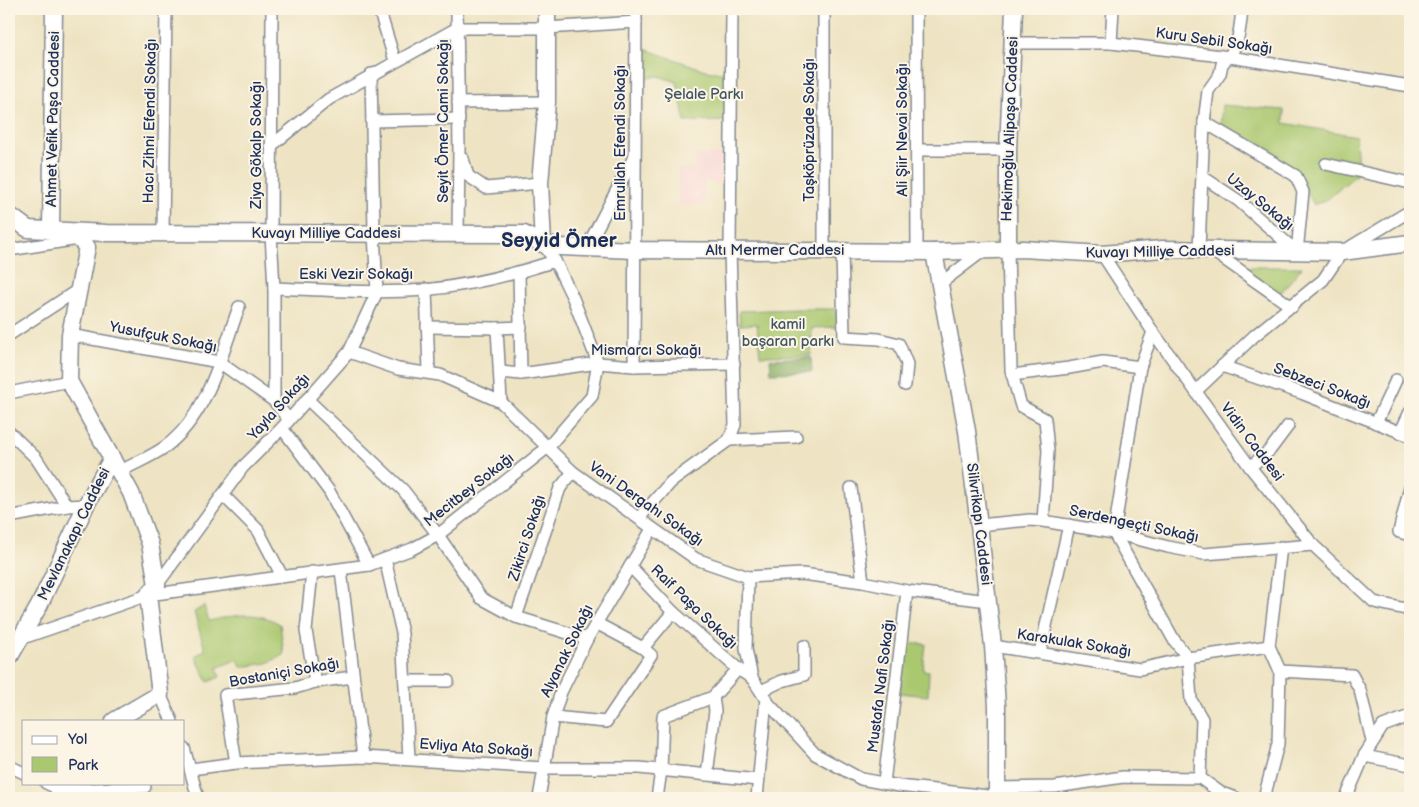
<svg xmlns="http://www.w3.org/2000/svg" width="1419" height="807" viewBox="0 0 1419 807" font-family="'Balsamiq Sans',sans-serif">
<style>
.built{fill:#f7cfd2}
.green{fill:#aac86f;stroke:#627c66}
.forest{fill:#87ac62;stroke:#516e60}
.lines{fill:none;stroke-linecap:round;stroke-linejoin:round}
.street-casing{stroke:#848990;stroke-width:14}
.secondary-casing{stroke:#848990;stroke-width:19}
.street{stroke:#fff;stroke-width:11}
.secondary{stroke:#fff;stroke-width:16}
.labels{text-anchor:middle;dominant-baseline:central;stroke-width:4;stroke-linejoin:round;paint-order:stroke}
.street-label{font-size:15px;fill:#1b2f5e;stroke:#fcf5e5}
.park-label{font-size:15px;fill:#3f5562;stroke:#fcf5e5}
.district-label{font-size:20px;font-weight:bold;fill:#1b2f5e;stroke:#fcf5e5}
</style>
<rect width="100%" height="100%" fill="#fcf5e5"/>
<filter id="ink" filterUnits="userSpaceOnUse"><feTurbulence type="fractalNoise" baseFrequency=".02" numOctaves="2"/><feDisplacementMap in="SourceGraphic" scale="10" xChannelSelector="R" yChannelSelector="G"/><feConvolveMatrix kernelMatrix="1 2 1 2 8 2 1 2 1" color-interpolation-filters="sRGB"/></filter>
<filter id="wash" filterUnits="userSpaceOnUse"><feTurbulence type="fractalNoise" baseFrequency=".0096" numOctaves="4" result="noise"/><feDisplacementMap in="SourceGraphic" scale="20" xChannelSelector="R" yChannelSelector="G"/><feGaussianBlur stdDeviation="1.12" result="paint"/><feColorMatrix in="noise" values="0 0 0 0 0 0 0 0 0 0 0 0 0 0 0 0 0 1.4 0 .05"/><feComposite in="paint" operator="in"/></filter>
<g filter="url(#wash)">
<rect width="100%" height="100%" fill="#eee3c2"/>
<polygon class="built" points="721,154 720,184 705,181 705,205 678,205 678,168 695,169 694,155"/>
<g class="green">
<polygon points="639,47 711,72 728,72 726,121 685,122 677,82 658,76 638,80"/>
<polygon points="1222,105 1284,110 1284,123 1356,136 1358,173 1328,199 1314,205 1299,175 1220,130"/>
<polygon points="1237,267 1302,267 1279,295"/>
<polygon points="797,309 836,309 838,327 812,328 811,355 760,356 757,324 740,325 739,311"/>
<path d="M204,606L209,621C237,615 254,610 280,624L284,655L267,663L241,667L238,659L217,668L220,677L208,682L195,656L205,650L194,612Z"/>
<polygon points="905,643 926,644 923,670 929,671 928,696 900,693"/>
</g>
<polygon class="forest" points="811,357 812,372 771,373 770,359"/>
</g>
<g filter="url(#ink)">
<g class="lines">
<defs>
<g id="street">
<polyline points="272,9 271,234 274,288 274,401"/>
<polyline points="379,9 395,61"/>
<polyline points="457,9 459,149 458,234"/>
<polyline points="916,9 917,252"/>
<polyline points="1013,43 1111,43 1230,57 1410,86"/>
<polyline points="1111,43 1113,9"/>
<polyline points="458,103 547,102"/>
<polyline points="372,121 459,119"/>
<polyline points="1204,122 1296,176 1303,192 1297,252"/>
<polyline points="271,146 329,99 457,28 547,28 636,22"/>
<polyline points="917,150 1008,150"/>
<polyline points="463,159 468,176 486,188 540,183"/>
<polyline points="1326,164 1410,183"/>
<polyline points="1203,177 1239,201 1297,252"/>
<polyline points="163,233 166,9"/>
<polyline points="586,249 634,157"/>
<polyline points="9,250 85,238"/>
<polyline points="842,250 844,337 879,339 899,344 907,364 905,385"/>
<polyline points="1008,250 1011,370 1021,406 1045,419 1048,451 1043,521"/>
<path d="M1199,250L1204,122L1208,91L1220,74L1222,64C1239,49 1240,30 1242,9"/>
<polyline points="1211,250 1292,307"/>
<polyline points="824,251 824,9"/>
<polyline points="1102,254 1153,332 1250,467 1313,545 1374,602 1410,610"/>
<polyline points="519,272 521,374"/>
<polyline points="941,283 983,251"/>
<path d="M274,288C324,290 374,294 424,290C466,286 515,274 555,261"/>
<polyline points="426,289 429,371"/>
<polyline points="427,327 497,328"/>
<polyline points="1153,332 1140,367 1114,533 1174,640 1188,658 1191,700 1202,719 1200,778"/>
<polyline points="9,335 79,289"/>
<polyline points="70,335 219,362 274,401 289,420"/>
<polyline points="349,352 398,369 440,375 501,402 573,472 696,559 748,577 802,574 863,582 907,591 988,601"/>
<polyline points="634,366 636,9"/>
<polyline points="1222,366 1301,393 1410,436"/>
<polyline points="500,372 521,374 598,363 634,366 734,364"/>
<polyline points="1012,375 1069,368 1103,362 1140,367"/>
<polyline points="1196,391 1254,336 1323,280 1342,252 1410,211"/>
<polyline points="9,393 69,381"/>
<polyline points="307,399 403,490 438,535 481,598 516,617 587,639"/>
<polyline points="501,402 497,328 521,327"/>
<polyline points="1376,423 1396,380"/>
<polyline points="282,428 329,491 369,565"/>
<polyline points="9,432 36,458 67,506"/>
<polyline points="1400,433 1410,412"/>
<polyline points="729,440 796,437"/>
<polyline points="1250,467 1270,450 1288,426"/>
<path d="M121,471C135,463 151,457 165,447C208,415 221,356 239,307"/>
<polyline points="1410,487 1399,532 1410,535"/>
<polyline points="851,488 863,582"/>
<polyline points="223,495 258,530 282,576"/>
<polyline points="9,517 67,506 86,505"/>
<polyline points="639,518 671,482 729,440 735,425 730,250 732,9"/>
<polyline points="979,525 1030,520 1043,521 1114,533 1168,547 1204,554 1313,545"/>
<polyline points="385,559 402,633 409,758"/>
<polyline points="630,566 673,612 738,669"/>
<polyline points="341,570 363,757"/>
<polyline points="312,572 306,631 315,682"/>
<polyline points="748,577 746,649 752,678 769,704 815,754 861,779 899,786 997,797"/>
<polyline points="157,585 243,467 282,428 349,352 377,292 374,232 371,74"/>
<polyline points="516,617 560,488 573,472"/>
<polyline points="596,623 643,648"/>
<polyline points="20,639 148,595 369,565 412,549 438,535 548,447 592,396 598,363 573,298 555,261 543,244"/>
<polyline points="993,646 1140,669 1188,658 1269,646"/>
<polyline points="1040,652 1069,525"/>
<polyline points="1280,671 1352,675 1360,690 1372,741"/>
<polyline points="405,681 448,681"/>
<polyline points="761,691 782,681 804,675 804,646"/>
<polyline points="160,694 172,721"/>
<polyline points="553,717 606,722 651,655 643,648 673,612"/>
<polyline points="184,748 198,798"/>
<polyline points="1364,756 1410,765"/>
<polyline points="236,763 225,695 295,688 315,682 353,677"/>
<polyline points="9,766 24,773"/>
<polyline points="191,769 236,763 363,757 544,768 639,768 758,780"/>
<polyline points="707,775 715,711 713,697"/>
<polyline points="46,783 61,790 145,787"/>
<polyline points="884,783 907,591"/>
<polyline points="997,788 1055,787 1123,777 1200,778 1221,793 1236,798"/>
<polyline points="539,798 553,717 561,692 587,639 652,529"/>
<polyline points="657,798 661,771 663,716 713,697 738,669 752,678"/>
<polyline points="757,798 766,699"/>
<polyline points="1264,798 1278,744 1280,671 1269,646 1281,547"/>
<polyline points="1346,798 1364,756 1383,726 1410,716"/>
</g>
<g id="secondary">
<polyline points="9,215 28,229 106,233 524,234 543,244 560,247 635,250 934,252 1023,249 1102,254 1162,249 1342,252 1410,243"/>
<polyline points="51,229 54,9"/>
<polyline points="79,239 87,247 70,335 69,381 131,493 150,544 157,585 148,595 160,694 114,721"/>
<polyline points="543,244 540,183 547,102 547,9"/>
<polyline points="1008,250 1008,150 1014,9"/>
<polyline points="934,252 967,431 979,525 993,646 997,706 997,798"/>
<polyline points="9,658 39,606 86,505 112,458"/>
<polyline points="57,798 63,783"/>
</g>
</defs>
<use href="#street" class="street-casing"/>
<use href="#secondary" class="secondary-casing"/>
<use href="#street" class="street"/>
<use href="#secondary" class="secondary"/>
</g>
</g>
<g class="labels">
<g class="street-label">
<text transform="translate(1214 41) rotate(8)">Kuru Sebil Sokağı</text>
<text transform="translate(53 119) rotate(-89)">Ahmet Vefik Paşa Caddesi</text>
<text transform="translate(150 121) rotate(-89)">Hacı Zihni Efendi Sokağı</text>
<text transform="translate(443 121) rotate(-90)">Seyit Ömer Cami Sokağı</text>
<text transform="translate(1010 129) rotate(-88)">Hekimoğlu Alipaşa Caddesi</text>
<text transform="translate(809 130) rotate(-90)">Taşköprüzade Sokağı</text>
<text transform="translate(902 130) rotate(-90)">Ali Şiir Nevai Sokağı</text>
<text transform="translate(620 143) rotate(-90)">Emrullah Efendi Sokağı</text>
<text transform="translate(256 145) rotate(-90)">Ziya Gökalp Sokağı</text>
<text transform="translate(1260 202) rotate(39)">Uzay Sokağı</text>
<text x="326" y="233">Kuvayı Milliye Caddesi</text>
<text x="775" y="250">Altı Mermer Caddesi</text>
<text transform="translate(1160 252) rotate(-1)">Kuvayı Milliye Caddesi</text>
<text x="356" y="274">Eski Vezir Sokağı</text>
<text transform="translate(163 337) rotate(11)">Yusufçuk Sokağı</text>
<text x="646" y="350">Mismarcı Sokağı</text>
<text transform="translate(1322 386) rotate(21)">Sebzeci Sokağı</text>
<text transform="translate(279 407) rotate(-48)">Yayla Sokağı</text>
<text transform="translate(1252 442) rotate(53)">Vidin Caddesi</text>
<text transform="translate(469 490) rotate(-38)">Meсitbey Sokağı</text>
<text transform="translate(646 504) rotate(35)">Vani Dergahı Sokağı</text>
<text transform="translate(979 524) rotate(83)">Silivrikapı Caddesi</text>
<text transform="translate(1134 524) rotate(12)">Serdengeçti Sokağı</text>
<text transform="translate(74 534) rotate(-64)">Mevlanakapı Caddesi</text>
<text transform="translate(527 538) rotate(-72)">Zikirci Sokağı</text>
<text transform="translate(694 607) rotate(44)">Raif Paşa Sokağı</text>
<text transform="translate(1074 643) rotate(9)">Karakulak Sokağı</text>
<text transform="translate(567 651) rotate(-64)">Alyanak Sokağı</text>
<text transform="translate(284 673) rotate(-10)">Bostaniçi Sokağı</text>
<text transform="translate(881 686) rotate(-83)">Mustafa Nafi Sokağı</text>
<text transform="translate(476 748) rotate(4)">Evliya Ata Sokağı</text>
</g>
<g class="park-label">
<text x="704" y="94">Şelale Parkı</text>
<text x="788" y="324">kamil<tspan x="788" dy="17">başaran parkı</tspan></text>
</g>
<g class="district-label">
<text x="559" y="241">Seyyid Ömer</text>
</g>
</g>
<rect width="1419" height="807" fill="none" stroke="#fcf5e5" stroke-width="30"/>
<rect x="22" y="720" width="162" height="65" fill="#fcf5e5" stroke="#a2a6af"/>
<rect x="32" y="736" width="25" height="8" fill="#ffffff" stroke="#a2a6af"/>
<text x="68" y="744" font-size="15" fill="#1b2f5e">Yol</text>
<rect x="32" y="757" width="25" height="15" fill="#aac86f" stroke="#a2a6af"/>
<text x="68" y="770" font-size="15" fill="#1b2f5e">Park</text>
</svg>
